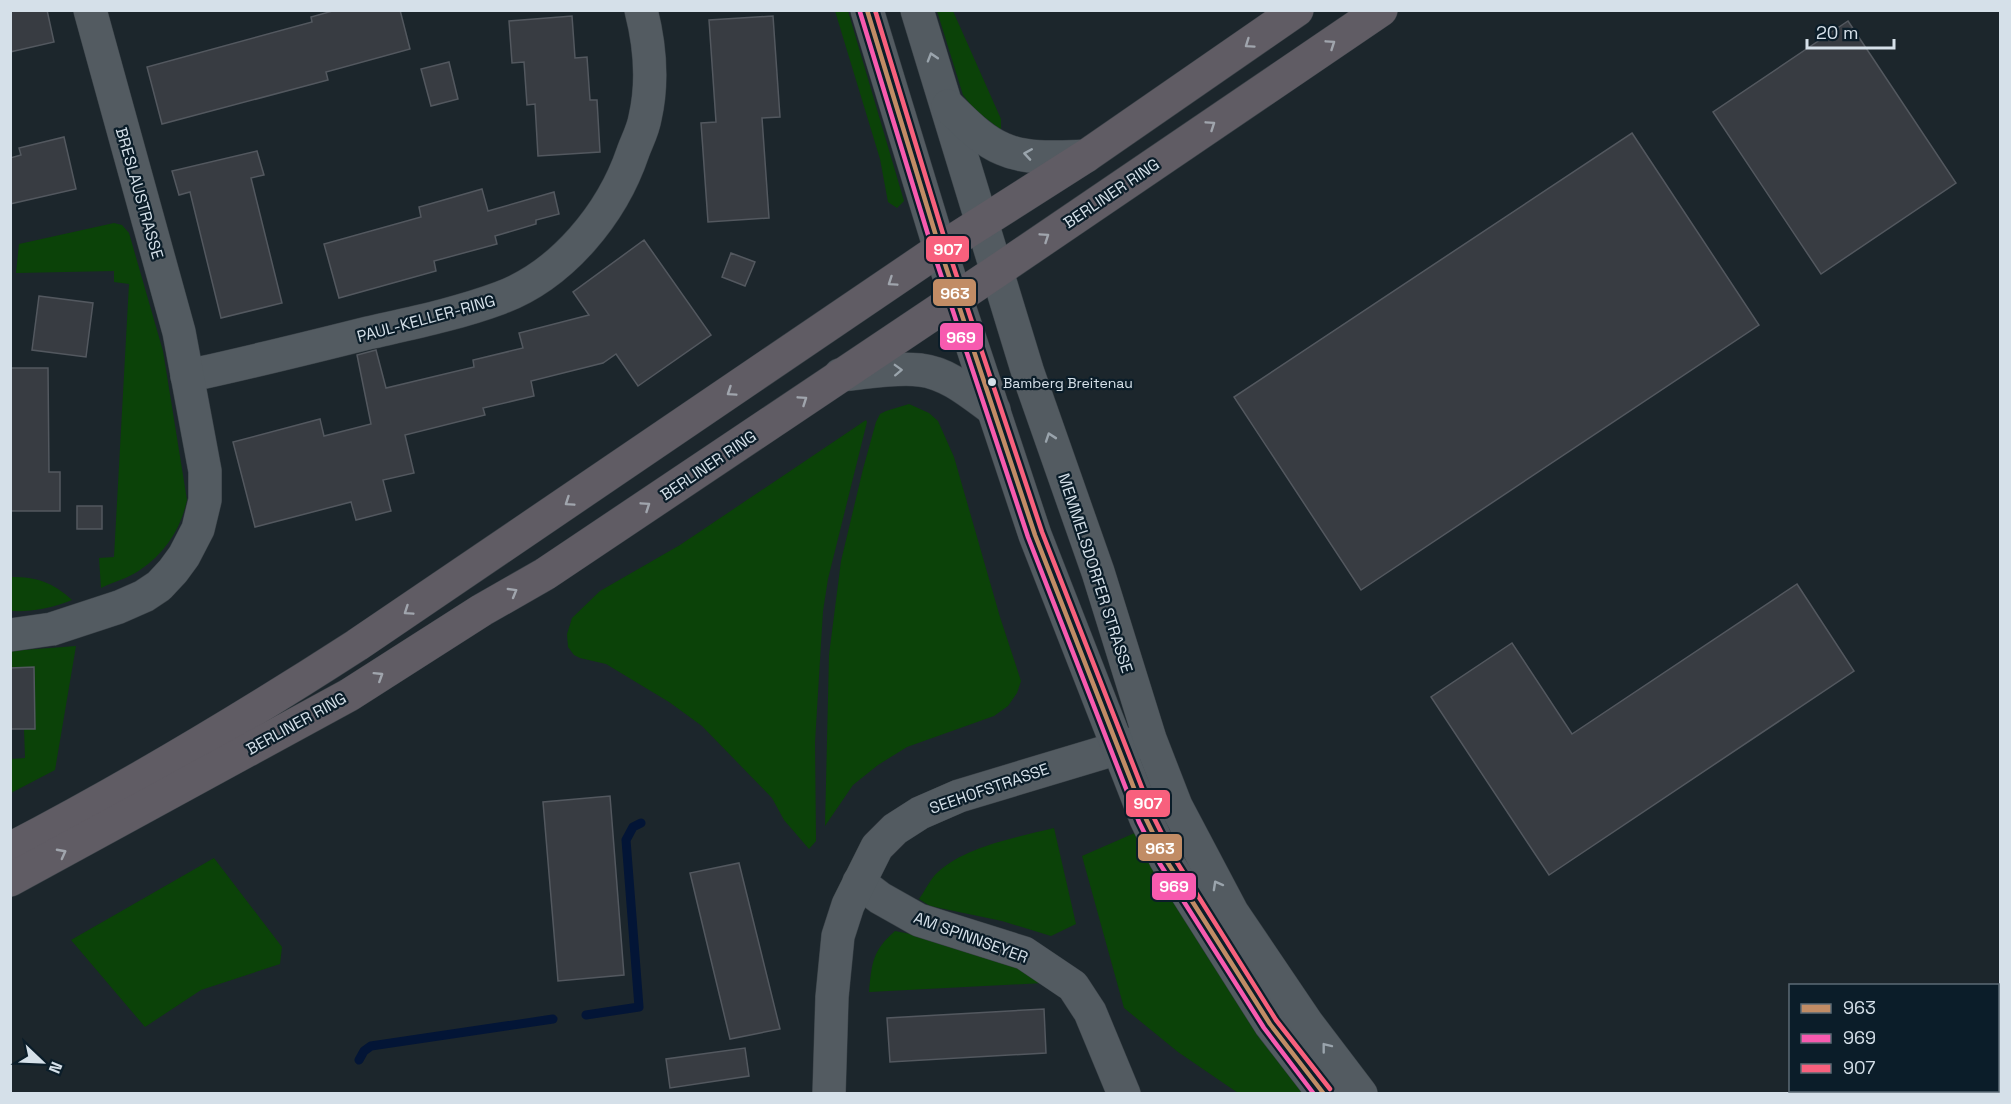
<svg xmlns="http://www.w3.org/2000/svg" width="2011" height="1104" viewBox="0 0 2011 1104" font-family="'Space Grotesk',sans-serif">
<style>
.green{fill:#0b4208}
.lines{fill:none;stroke-linecap:round;stroke-linejoin:round}
.stream{stroke:#031536;stroke-width:9}
.building{fill:#383c42;stroke:#53585f;stroke-width:1.5}
.street-casing{stroke:#394147;stroke-width:34}
.secondary-casing{stroke:#394147;stroke-width:34}
.primary-casing{stroke:#394147;stroke-width:34}
.street{stroke:#535b61;stroke-width:33}
.secondary{stroke:#535b61;stroke-width:33}
.primary{stroke:#605c64;stroke-width:33}
.bus-1-casing{stroke:#0b1d29;stroke-width:9}
.bus-2-casing{stroke:#0b1d29;stroke-width:9}
.bus-3-casing{stroke:#0b1d29;stroke-width:9}
.bus-1{stroke:#c18c65;stroke-width:4.5}
.bus-2{stroke:#f75aaf;stroke-width:4.5}
.bus-3{stroke:#f8607d;stroke-width:4.5}
.oneway{stroke:#a0a5ad}
.oneway2{stroke:#9aa4ac}
.bus-dot{fill:#d5e0e9;stroke:#0b1d29;stroke-width:2}
.labels{text-anchor:middle;stroke-width:4.5;stroke-linejoin:round;paint-order:stroke}
.bus-label{font-size:14px;fill:#d5e0e9;stroke:#0b1d29;text-anchor:start}
.street-label{font-size:16px;fill:#d5e0e9;stroke:#0b1d29}
.line-badge{stroke:#0b1d29;stroke-width:2}
.badge-label{font-size:16px;text-anchor:middle;font-weight:bold;fill:#fff}
</style>
<rect width="100%" height="100%" fill="#1c262c"/>
<g class="green">
<path d="M835 11H848L904 201 897 208 888 202 880 159Z"/>
<path d="M937 11H953L1001 119V130L975 110 963 95Z"/>
<path d="M114 223 122 225 129 233 163 351 187 500C181 529 165 553 140 570 129 578 113 582 101 588L99 558 114 557 129 284 114 282V271L16 273 19 244Z"/>
<path d="M909 404 929 413 938 421 954 457 1000 617 1021 681 1017 693 1008 706 994 716 907 747 878 765 853 785 825 826 829 655 841 561 863 469 876 422 880 414 886 411Z"/>
<path d="M866 420 867 422 828 579 823 611 815 742 816 841 809 849 784 820 772 798 702 726 669 702 606 664 580 658 574 655 568 647 567 634 572 618 600 591 680 545Z"/>
<path d="M11 577C37 577 52 582 72 600 53 608 31 612 11 611Z"/>
<path d="M76 646 55 770 11 793V759L25 758 24 729 33 667 11 668V651Z"/>
<path d="M1054 828 1076 924 1051 936 1002 921 930 906 919 899C925 891 930 879 938 872 966 846 1018 837 1054 828Z"/>
<path d="M1137 832C1164 872 1181 916 1207 956 1239 1005 1276 1050 1314 1093H1238L1178 1052 1124 1008 1082 856Z"/>
<path d="M214 858 282 947 280 964 201 990 145 1027 71 940Z"/>
<path d="M895 931 983 948 1005 957 1043 983 869 992C872 963 872 951 895 931Z"/>
</g>
<g class="lines">
<g class="stream">
<path d="M586 1015 639 1007 626 840 633 827 641 823"/>
<path d="M359 1060 364 1051 371 1046 553 1019"/>
</g>
</g>
<g class="building">
<path d="M10 10H47L54 42 10 52Z"/>
<path d="M336 10H400L410 49 326 72 328 80 162 124 147 67 312 22 311 17Z"/>
<path d="M572 16 575 58 587 57 590 100H597L600 152 538 156 535 104 527 105 524 62 512 63 509 21Z"/>
<path d="M773 16 780 117 762 118 769 218 708 222 701 123 716 122 709 20Z"/>
<path d="M1848 21 1956 183 1821 274 1713 112Z"/>
<path d="M449 62 458 99 431 106 421 69Z"/>
<path d="M1632 133 1759 325 1361 590 1234 397Z"/>
<path d="M64 137 76 189 10 204V158L21 155 19 148Z"/>
<path d="M257 151 264 175 251 178 282 303 221 318 190 192 179 195 172 171Z"/>
<path d="M482 189 488 211 554 192 559 214 536 220V224L495 236 497 244 434 261 436 271 339 298 324 244 421 217 419 207Z"/>
<path d="M644 240 711 335 638 386 616 354 603 363 531 381 534 396 483 408 485 415 405 435 414 473 383 480 391 511 356 520 351 502 255 527 233 442 320 419 324 436 371 424 357 355 376 350 386 388 474 367 473 360 523 348 519 333 589 315 573 292Z"/>
<path d="M731 253 755 262 745 286 722 277Z"/>
<path d="M39 296 93 303 86 357 32 350Z"/>
<path d="M10 368H48L49 472H60V511H10Z"/>
<rect x="77" y="506" width="25" height="23"/>
<path d="M1797 584 1854 671 1549 875 1431 697 1512 643 1572 734Z"/>
<path d="M34 667 35 729H10V668Z"/>
<path d="M610 796 624 975 558 981 543 802Z"/>
<path d="M739 863 780 1029 730 1039 690 873Z"/>
<path d="M1044 1009 1046 1053 890 1062 887 1018Z"/>
<path d="M745 1048 749 1076 670 1088 666 1059Z"/>
</g>
<g class="lines">
<defs>
<g id="street">
<path d="M187 376C248 363 308 348 368 333 412 323 457 314 500 298 562 275 612 214 633 152 637 141 643 130 645 118 653 83 650 45 641 10"/>
<path d="M10 635 52 629 119 607 144 596 159 586 173 571 184 556 198 529 205 500V471L179 332 90 10"/>
<path d="M859 882 880 898 919 920 1024 953 1073 986 1090 1012 1124 1094"/>
<path d="M829 1094 832 997 838 936 848 905 877 847 895 829 920 813 959 796 1145 740"/>
</g>
<g id="secondary">
<path d="M867 10 940 249 1035 535 1146 819 1166 860 1270 1024 1324 1094"/>
<path d="M917 10 1028 373 1098 572 1150 739 1176 806 1232 912 1307 1023 1361 1094"/>
<path d="M948 106C965 122 981 140 1003 149 1027 160 1060 157 1086 156"/>
<path d="M840 375C866 373 893 367 920 370 948 373 972 394 994 410"/>
</g>
<g id="primary">
<path d="M10 849C129 787 244 718 357 645L940 249 1086 156 1297 10"/>
<path d="M10 880 349 695 482 610 545 574 997 271 1381 10"/>
</g>
</defs>
<use href="#street" class="street-casing"/>
<use href="#secondary" class="secondary-casing"/>
<use href="#primary" class="primary-casing"/>
<use href="#street" class="street"/>
<use href="#secondary" class="secondary"/>
<use href="#primary" class="primary"/>
<defs>
<path id="bus-1" d="M867 10 940 249 1035 535 1146 819 1166 860 1270 1024 1324 1094"/>
<path id="bus-2" d="M860 12 933 251 1028 537 1139 822 1160 864 1264 1028 1314 1094"/>
<path id="bus-3" d="M875 10 947 247 1042 532 1153 816 1173 856 1276 1020 1330 1089"/>
</defs>
<use href="#bus-1" class="bus-1-casing"/>
<use href="#bus-2" class="bus-2-casing"/>
<use href="#bus-3" class="bus-3-casing"/>
<use href="#bus-1" class="bus-1"/>
<use href="#bus-2" class="bus-2"/>
<use href="#bus-3" class="bus-3"/>
</g>
<defs><path id="oneway-chevron" d="M-2-3.5L2.5 0L-2 3.5" fill="none" stroke-width="1.6" stroke-linecap="round" stroke-linejoin="round" transform="scale(1.5)"/></defs>
<g class="oneway">
<use href="#oneway-chevron" transform="translate(1249 44) rotate(145)"/>
<use href="#oneway-chevron" transform="translate(1331 44) rotate(-34)"/>
<use href="#oneway-chevron" transform="translate(1211 125) rotate(-34)"/>
<use href="#oneway-chevron" transform="translate(1045 237) rotate(-34)"/>
<use href="#oneway-chevron" transform="translate(892 282) rotate(146)"/>
<use href="#oneway-chevron" transform="translate(731 392) rotate(146)"/>
<use href="#oneway-chevron" transform="translate(803 400) rotate(-34)"/>
<use href="#oneway-chevron" transform="translate(569 502) rotate(146)"/>
<use href="#oneway-chevron" transform="translate(646 506) rotate(-34)"/>
<use href="#oneway-chevron" transform="translate(513 592) rotate(-30)"/>
<use href="#oneway-chevron" transform="translate(408 611) rotate(146)"/>
<use href="#oneway-chevron" transform="translate(379 676) rotate(-32)"/>
<use href="#oneway-chevron" transform="translate(62 853) rotate(-28)"/>
</g>
<g class="oneway2">
<use href="#oneway-chevron" transform="translate(932 57) rotate(-107)"/>
<use href="#oneway-chevron" transform="translate(1028 154) rotate(-171)"/>
<use href="#oneway-chevron" transform="translate(898 370) rotate(-2)"/>
<use href="#oneway-chevron" transform="translate(1050 437) rotate(-109)"/>
<use href="#oneway-chevron" transform="translate(1217 885) rotate(-119)"/>
<use href="#oneway-chevron" transform="translate(1326 1047) rotate(-128)"/>
</g>
<circle class="bus-dot" cx="992" cy="382" r="5"/>
<g class="labels">
<g class="bus-label">
<text x="1003" y="388">Bamberg Breitenau</text>
</g>
<g class="street-label">
<text transform="translate(140 193) rotate(74)" y="6">BRESLAUSTRASSE</text>
<text transform="translate(1111 193) rotate(-34)" y="6">BERLINER RING</text>
<text transform="translate(426 318) rotate(-15)" y="6">PAUL-KELLER-RING</text>
<text transform="translate(708 465) rotate(-34)" y="6">BERLINER RING</text>
<text transform="translate(1096 573) rotate(72)" y="6">MEMMELSDORFER STRASSE</text>
<text transform="translate(296 723) rotate(-29)" y="6">BERLINER RING</text>
<text transform="translate(989 788) rotate(-19)" y="6">SEEHOFSTRASSE</text>
<text transform="translate(971 937) rotate(20)" y="6">AM SPINNSEYER</text>
</g>
</g>
<g class="line-badge">
<rect x="925" y="235" width="45" height="28" rx="6" fill="#f8607d"/>
<rect x="932" y="278" width="45" height="29" rx="6" fill="#c18c65"/>
<rect x="939" y="322" width="45" height="29" rx="6" fill="#f75aaf"/>
<rect x="1125" y="789" width="46" height="29" rx="6" fill="#f8607d"/>
<rect x="1137" y="833" width="46" height="29" rx="6" fill="#c18c65"/>
<rect x="1151" y="872" width="46" height="29" rx="6" fill="#f75aaf"/>
</g>
<g class="badge-label">
<text x="948" y="255">907</text>
<text x="955" y="299">963</text>
<text x="961" y="343">969</text>
<text x="1148" y="809">907</text>
<text x="1160" y="854">963</text>
<text x="1174" y="892">969</text>
</g>
<rect width="2011" height="1104" fill="none" stroke="#d5e0e9" stroke-width="24"/>
<rect x="1789" y="984" width="210" height="108" fill="#0b1d29" stroke="#5c6b76" stroke-width="1.5"/>
<rect x="1801" y="1004" width="30" height="9" fill="#c18c65" stroke="#5c6b76" stroke-width="1.5"/>
<text x="1843" y="1014" font-size="18" fill="#d5e0e9">963</text>
<rect x="1801" y="1034" width="30" height="9" fill="#f75aaf" stroke="#5c6b76" stroke-width="1.5"/>
<text x="1843" y="1044" font-size="18" fill="#d5e0e9">969</text>
<rect x="1801" y="1064" width="30" height="9" fill="#f8607d" stroke="#5c6b76" stroke-width="1.5"/>
<text x="1843" y="1074" font-size="18" fill="#d5e0e9">907</text>
<g transform="translate(42 1062) rotate(113)" stroke="#0b1d29" stroke-width="4.5" paint-order="stroke">
<path d="M0-4.5L10 22L0 15L-10 22Z" fill="#d5e0e9"/>
<text y="-9" font-size="16" font-weight="bold" text-anchor="middle" fill="#d5e0e9">N</text>
</g>
<path d="M1807 39v9h87v-9" fill="none" stroke="#d5e0e9" stroke-width="3"/>
<text x="1816" y="39" font-size="18" fill="#d5e0e9" stroke="#0b1d29" stroke-width="4.5" paint-order="stroke">20 m</text>
</svg>
